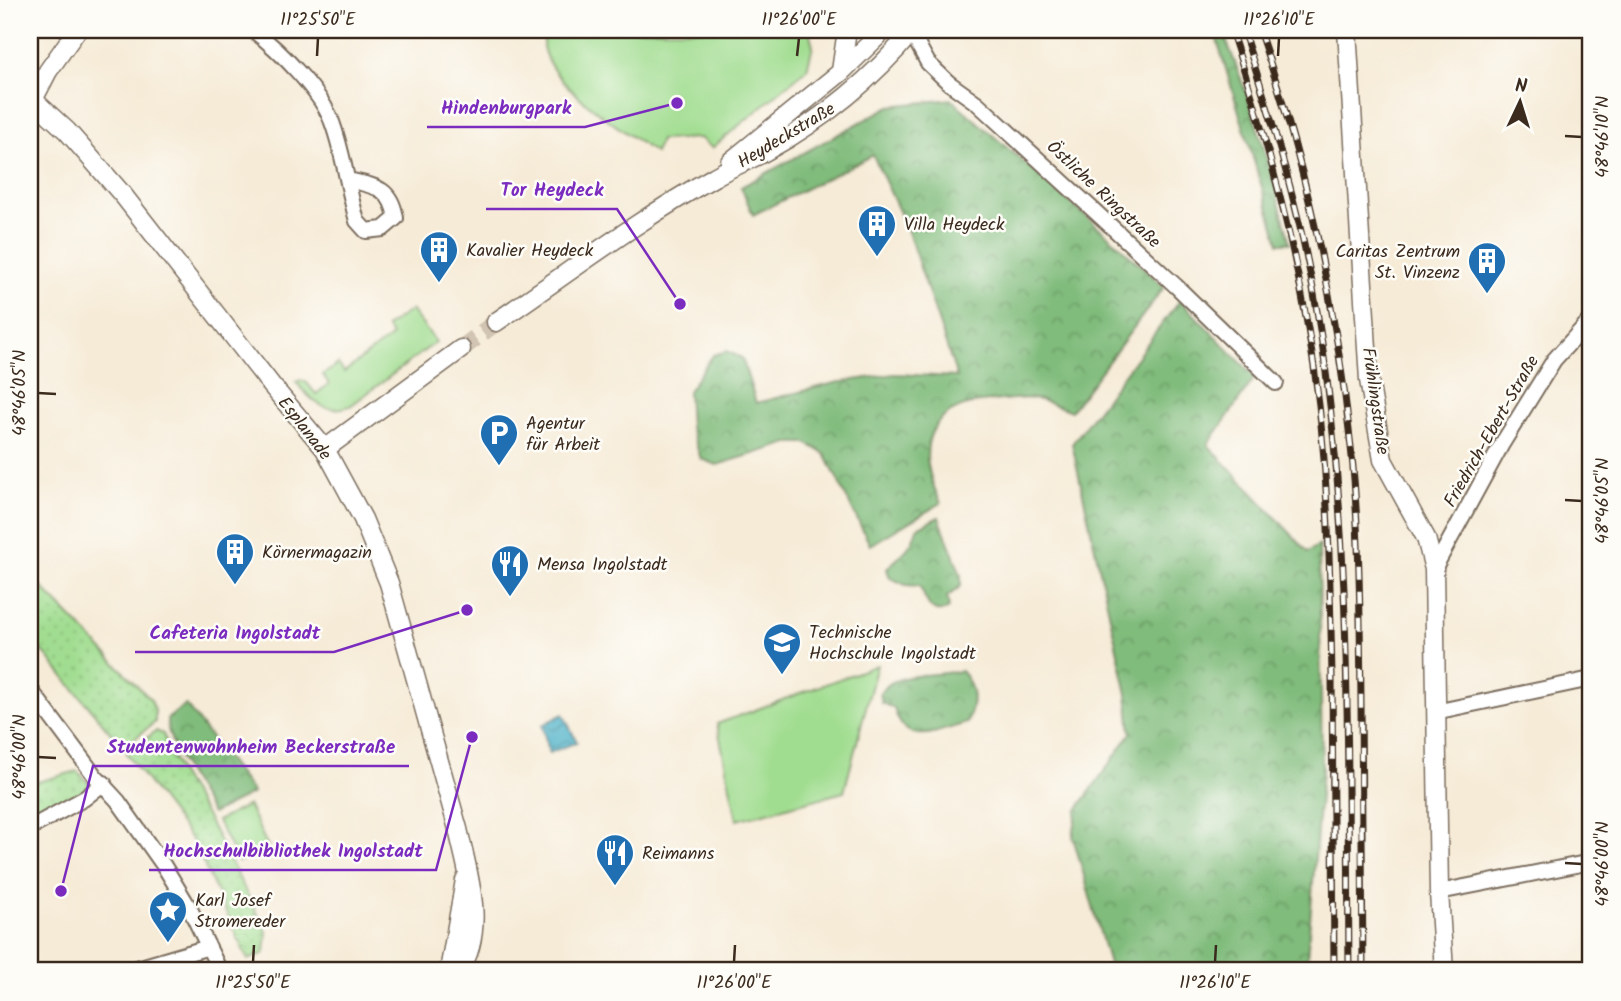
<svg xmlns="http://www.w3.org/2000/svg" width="1621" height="1001" viewBox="0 0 1621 1001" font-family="Kalam,sans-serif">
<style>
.green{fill:#a1dd91;stroke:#6e8458;stroke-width:2}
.forest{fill:url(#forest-crowns);stroke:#5e734c;stroke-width:2}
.garden{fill:url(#garden-dots);stroke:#6e8458;stroke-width:2}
.water{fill:url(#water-waves);stroke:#426d73;stroke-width:2}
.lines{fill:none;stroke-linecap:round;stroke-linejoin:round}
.tertiary-tunnel{stroke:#d1c4b2;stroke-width:18;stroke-dasharray:18 9;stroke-linecap:butt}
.minor-casing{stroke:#7c6e5f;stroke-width:18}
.tertiary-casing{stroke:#7c6e5f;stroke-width:21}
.minor{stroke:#fff;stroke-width:14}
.tertiary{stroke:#fff;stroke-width:18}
.rail-casing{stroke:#3b2a1e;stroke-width:7}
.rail{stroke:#fdfcf7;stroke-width:4.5;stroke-dasharray:13;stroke-linecap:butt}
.ticks{fill:none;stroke:#3b2a1e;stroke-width:2.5}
.labels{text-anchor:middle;stroke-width:5;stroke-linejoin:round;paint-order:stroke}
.street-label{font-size:18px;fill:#3b2a1e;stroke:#fdfcf7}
.poi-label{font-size:18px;fill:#3b2a1e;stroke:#fdfcf7;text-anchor:start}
.leader{fill:none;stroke:#7b2cbf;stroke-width:2.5}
.callout-dot{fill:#7b2cbf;stroke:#fdfcf7;stroke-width:2.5}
.callout-label{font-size:19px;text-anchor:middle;font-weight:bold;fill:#7b2cbf;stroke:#fdfcf7;stroke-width:5;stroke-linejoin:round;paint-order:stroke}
.neatline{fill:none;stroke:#3b2a1e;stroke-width:2.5}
.ticks-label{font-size:18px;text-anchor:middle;fill:#3b2a1e}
</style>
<defs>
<pattern id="forest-crowns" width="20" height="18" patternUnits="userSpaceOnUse" patternTransform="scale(1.75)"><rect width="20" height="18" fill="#80bc7b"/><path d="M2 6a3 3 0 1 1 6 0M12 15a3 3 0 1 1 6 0" fill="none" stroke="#6a9964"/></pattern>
<pattern id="garden-dots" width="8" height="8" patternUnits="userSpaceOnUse" patternTransform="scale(1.75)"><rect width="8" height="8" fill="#a1dd91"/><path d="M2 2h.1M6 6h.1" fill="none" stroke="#8cbe7d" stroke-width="1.8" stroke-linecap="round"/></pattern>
<pattern id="water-waves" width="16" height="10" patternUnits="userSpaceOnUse" patternTransform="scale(1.75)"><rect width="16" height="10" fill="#49b0c8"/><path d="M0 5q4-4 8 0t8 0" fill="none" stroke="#3e8fa2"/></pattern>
</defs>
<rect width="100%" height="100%" fill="#fdfcf7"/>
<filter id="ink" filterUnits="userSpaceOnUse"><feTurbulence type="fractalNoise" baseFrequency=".0143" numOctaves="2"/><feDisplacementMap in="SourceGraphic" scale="14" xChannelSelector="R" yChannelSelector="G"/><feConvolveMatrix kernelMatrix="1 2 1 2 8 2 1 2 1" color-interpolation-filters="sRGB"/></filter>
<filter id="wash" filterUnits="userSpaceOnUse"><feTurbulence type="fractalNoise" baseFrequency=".00686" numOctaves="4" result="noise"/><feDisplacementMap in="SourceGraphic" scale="28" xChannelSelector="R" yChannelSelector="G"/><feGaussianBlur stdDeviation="1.57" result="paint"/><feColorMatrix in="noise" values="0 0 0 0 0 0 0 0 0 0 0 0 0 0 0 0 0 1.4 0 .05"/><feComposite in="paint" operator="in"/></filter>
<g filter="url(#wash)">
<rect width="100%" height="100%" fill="#f6ebd7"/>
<g class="green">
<path d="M546 30H809L813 46 807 69 712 148 700 138 660 140 655 153C624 130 549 86 543 46 543 41 545 34 546 30Z"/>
<path d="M411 310 436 342 350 406C324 415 312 401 296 382L301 380 307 383 316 394 329 384 323 375 338 364 344 372 392 336 386 327Z"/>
<path d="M877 665 844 792 737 820 717 724Z"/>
<path d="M248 805 268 847 238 862 217 821Z"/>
</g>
<g class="forest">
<path d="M1214 30H1222C1251 99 1271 171 1290 243H1279Z"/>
<path d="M951 99 1111 238 1164 287 1071 411C1060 407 1047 401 1035 399 1025 397 1013 399 1003 400 932 402 910 440 941 503L870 545 825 454 806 443H789L717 465 701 459 690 427 688 391 713 355 727 351 742 358 756 403 835 383 894 374 957 377 906 226 873 155 753 215 741 187 890 106Z"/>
<path d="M1180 300 1255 377 1208 445 1308 552 1319 545 1322 769 1306 971H1111L1073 837 1077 810 1131 733 1127 694 1072 444Z"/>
<path d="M939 517 961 575V586L947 597 949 608C931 619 926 600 920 586L906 585 890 578 887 569C901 553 911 551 917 528Z"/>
<path d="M961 671C976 687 975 704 967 723 937 731 905 750 894 708L882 703 880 693C894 671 936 676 961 671Z"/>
<path d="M186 705 253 793 212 814C199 792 166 744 167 719Z"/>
</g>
<g class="garden">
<path d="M30 575 151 700 155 711V722L123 748 30 636Z"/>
<path d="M156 731 163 734 180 774 207 817 267 932 265 953 248 960 194 843 126 753Z"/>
<path d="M77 771 92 786 30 820V784Z"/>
</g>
<path class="water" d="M563 714 577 742 549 753 542 725Z"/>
</g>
<g filter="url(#ink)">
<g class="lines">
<path class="tertiary-tunnel" d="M461 349 496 322"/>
<defs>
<g id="minor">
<path d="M253 30C279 50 323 93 333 125 344 156 348 189 357 221L366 231 383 229 396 218C391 187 375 186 348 180"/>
<path d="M911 32 928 63 949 83 977 103 1176 286 1276 383"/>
<path d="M1434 569 1502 444 1554 360 1591 319"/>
<path d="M30 689 95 776 118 801 164 866 190 909 220 971"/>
<path d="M1435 712 1591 679"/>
<path d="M30 828 85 798 104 783"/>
<path d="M1439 892 1591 862"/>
<path d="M127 971 209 947"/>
</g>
<g id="tertiary">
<path d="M1347 30 1369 380 1383 460 1426 538 1434 569 1439 892 1444 971"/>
<path d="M841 71 847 30"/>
<path d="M30 97 67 131 123 195 272 386 325 449 363 519 389 583 458 829C468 874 487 929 459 971"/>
<path d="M30 106 48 71 77 30"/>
<path d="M730 162 841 72 884 30"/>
<path d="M496 322C568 273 638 220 714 177 730 167 749 161 766 151 822 120 872 80 913 30"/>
<path d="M325 449 461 349"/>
<path d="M449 971 465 880"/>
</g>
</defs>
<use href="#minor" class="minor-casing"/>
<use href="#tertiary" class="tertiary-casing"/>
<use href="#minor" class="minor"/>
<use href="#tertiary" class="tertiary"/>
<defs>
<g id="rail">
<path d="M1231 30C1272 153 1304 276 1319 405 1329 495 1330 585 1332 675 1333 774 1333 872 1334 971"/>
<path d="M1243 30C1273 122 1301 215 1317 311 1353 529 1347 751 1349 971"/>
<path d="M1259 30C1306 164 1336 305 1351 447 1360 531 1360 617 1361 701 1361 791 1362 881 1363 971"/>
</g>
</defs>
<use href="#rail" class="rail-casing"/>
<use href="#rail" class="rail"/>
</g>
</g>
<path class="ticks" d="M317 56 318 38M797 56 799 38M1278 56 1279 38M1565 136 1582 137M38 393 56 394M1565 500 1582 501M38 757 56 758M1565 863 1582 864M253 962 254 945M734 962 735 945M1215 962 1216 945"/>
<defs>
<symbol id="building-pin" viewBox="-11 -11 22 30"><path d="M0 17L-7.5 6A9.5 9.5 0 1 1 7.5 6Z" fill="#1f6fb2" stroke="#fdfcf7"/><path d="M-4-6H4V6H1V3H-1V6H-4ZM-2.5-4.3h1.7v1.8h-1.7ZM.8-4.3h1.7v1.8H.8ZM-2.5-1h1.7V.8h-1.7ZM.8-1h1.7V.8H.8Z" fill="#fff"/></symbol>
<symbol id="parking-pin" viewBox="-11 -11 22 30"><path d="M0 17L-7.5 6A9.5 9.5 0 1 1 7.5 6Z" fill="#1f6fb2" stroke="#fdfcf7"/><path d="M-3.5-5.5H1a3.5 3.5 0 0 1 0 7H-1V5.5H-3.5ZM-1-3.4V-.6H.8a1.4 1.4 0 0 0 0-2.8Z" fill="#fff"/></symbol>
<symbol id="restaurant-pin" viewBox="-11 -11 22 30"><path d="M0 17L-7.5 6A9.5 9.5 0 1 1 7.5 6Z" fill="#1f6fb2" stroke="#fdfcf7"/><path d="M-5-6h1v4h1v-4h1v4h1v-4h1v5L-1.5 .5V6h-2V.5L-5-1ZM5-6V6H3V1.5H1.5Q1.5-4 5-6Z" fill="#fff"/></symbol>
<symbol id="university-pin" viewBox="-11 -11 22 30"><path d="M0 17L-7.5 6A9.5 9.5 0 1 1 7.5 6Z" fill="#1f6fb2" stroke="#fdfcf7"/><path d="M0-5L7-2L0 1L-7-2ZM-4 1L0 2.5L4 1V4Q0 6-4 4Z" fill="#fff"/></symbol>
<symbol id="sight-pin" viewBox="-11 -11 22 30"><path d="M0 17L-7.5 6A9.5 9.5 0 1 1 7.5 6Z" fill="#1f6fb2" stroke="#fdfcf7"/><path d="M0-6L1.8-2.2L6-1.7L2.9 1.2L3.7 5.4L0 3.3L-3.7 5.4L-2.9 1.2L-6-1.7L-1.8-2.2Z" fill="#fff"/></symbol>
</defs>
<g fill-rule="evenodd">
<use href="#building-pin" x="855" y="202" width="44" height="60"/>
<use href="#building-pin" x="417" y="228" width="44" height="60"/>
<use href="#building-pin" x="1465" y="239" width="44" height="60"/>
<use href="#parking-pin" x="477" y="411" width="44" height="60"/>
<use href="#building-pin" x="213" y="530" width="44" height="60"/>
<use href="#restaurant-pin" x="488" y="542" width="44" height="60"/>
<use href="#university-pin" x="760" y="620" width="44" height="60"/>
<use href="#restaurant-pin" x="593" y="831" width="44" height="60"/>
<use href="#sight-pin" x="146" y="888" width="44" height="60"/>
</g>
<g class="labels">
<g class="street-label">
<text transform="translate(786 135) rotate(-31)" y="6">Heydeckstraße</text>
<text transform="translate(1104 194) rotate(43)" y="6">Östliche Ringstraße</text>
<text transform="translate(1376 401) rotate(82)" y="6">Frühlingstraße</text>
<text transform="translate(305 428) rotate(52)" y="6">Esplanade</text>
<text transform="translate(1491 431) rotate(-60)" y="6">Friedrich-Ebert-Straße</text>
</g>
<g class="poi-label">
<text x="904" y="230">Villa Heydeck</text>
<text x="466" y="256">Kavalier Heydeck</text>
<text x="1460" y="257" text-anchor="end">Caritas Zentrum<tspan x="1460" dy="21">St. Vinzenz</tspan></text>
<text x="526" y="429">Agentur<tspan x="526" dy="21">für Arbeit</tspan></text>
<text x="262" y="558">Körnermagazin</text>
<text x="537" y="570">Mensa Ingolstadt</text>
<text x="809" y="638">Technische<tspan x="809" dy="21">Hochschule Ingolstadt</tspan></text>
<text x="642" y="859">Reimanns</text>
<text x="195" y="906">Karl Josef<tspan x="195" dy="21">Stromereder</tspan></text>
</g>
</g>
<path class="leader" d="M677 103L585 127H427M680 304L617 209H486M467 610L334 652H135M61 891L93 766H409M472 737L436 870H149"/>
<g class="callout-dot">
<circle cx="677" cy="103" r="7"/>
<circle cx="680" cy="304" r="7"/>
<circle cx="467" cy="610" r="7"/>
<circle cx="61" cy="891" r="7"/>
<circle cx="472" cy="737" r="7"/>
</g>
<g class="callout-label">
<text x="506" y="114">Hindenburgpark</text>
<text x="552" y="196">Tor Heydeck</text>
<text x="235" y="639">Cafeteria Ingolstadt</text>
<text x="251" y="753">Studentenwohnheim Beckerstraße</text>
<text x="293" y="857">Hochschulbibliothek Ingolstadt</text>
</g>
<rect width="1621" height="1001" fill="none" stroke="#fdfcf7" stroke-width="77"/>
<g transform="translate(1520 102) rotate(4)" stroke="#fdfcf7" stroke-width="5" paint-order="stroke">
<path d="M0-5L12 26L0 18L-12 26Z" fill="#3b2a1e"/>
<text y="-10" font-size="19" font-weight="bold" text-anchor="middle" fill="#3b2a1e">N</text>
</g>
<rect x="38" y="38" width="1544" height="924" class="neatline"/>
<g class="ticks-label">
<text x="318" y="25">11°25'50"E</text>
<text x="799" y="25">11°26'00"E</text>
<text x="1279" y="25">11°26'10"E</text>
<text transform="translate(1602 137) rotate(-90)" y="6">48°46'10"N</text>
<text transform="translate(19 393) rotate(-90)" y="6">48°46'05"N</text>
<text transform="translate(1602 501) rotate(-90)" y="6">48°46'05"N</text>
<text transform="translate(19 757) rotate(-90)" y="6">48°46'00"N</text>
<text transform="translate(1602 864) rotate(-90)" y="6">48°46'00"N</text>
<text x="253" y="988">11°25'50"E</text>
<text x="734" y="988">11°26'00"E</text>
<text x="1215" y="988">11°26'10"E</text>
</g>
</svg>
